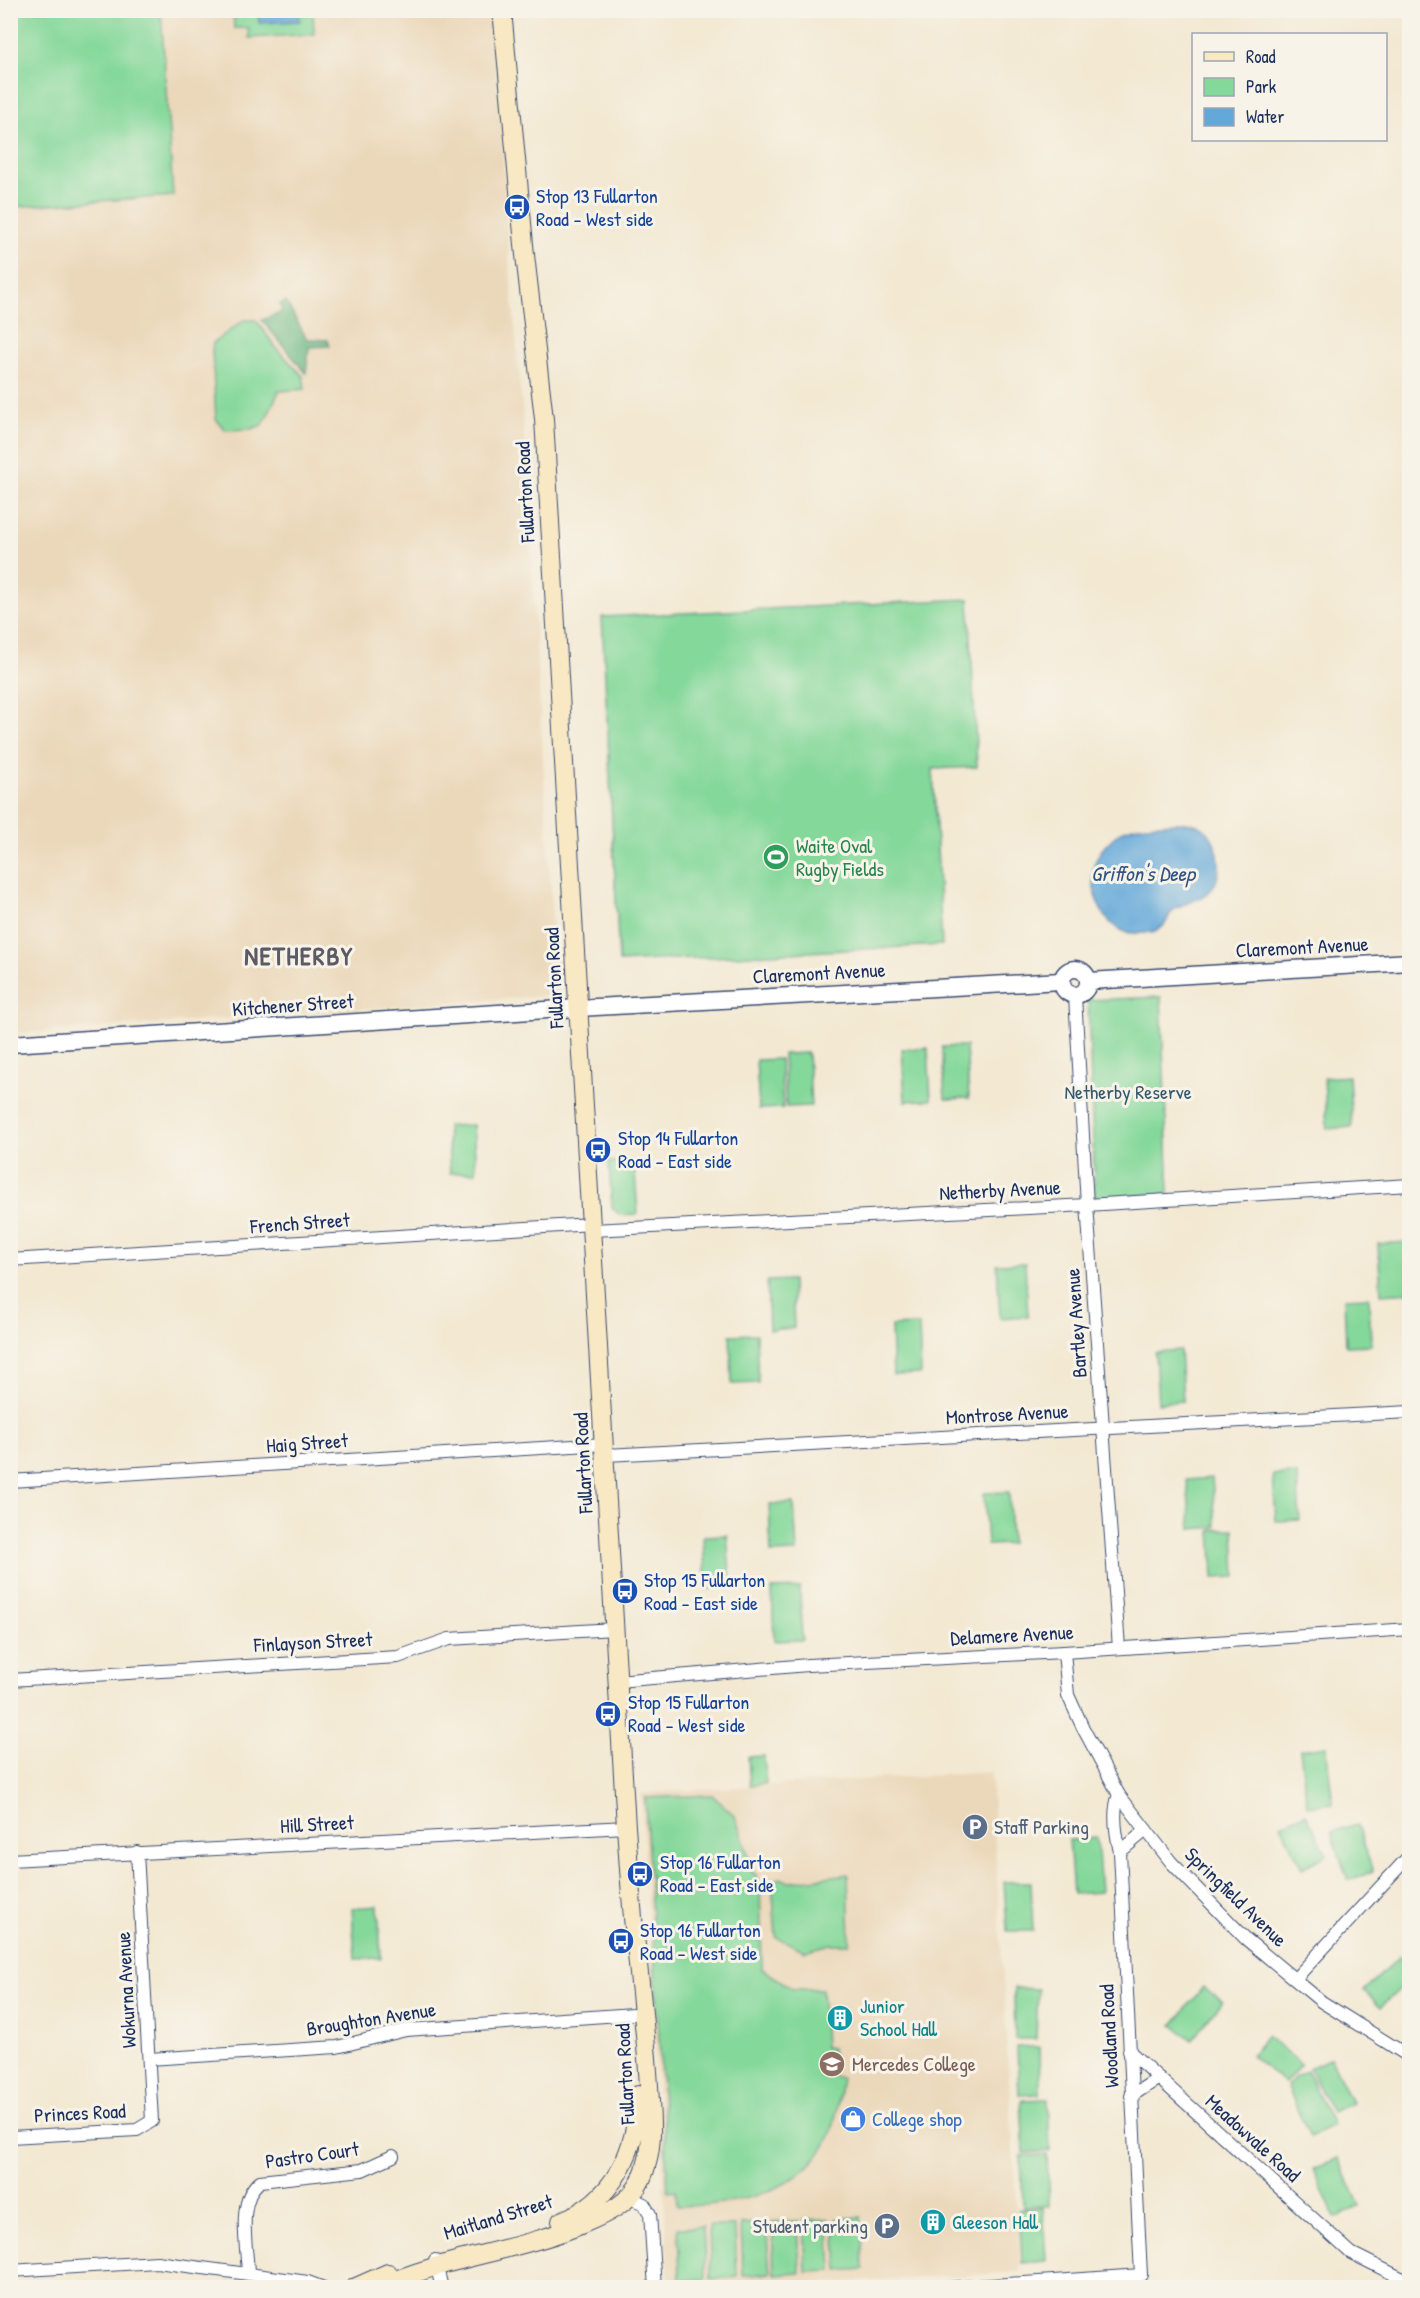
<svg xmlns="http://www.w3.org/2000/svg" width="1420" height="2298" viewBox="0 0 1420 2298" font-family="'Patrick Hand',sans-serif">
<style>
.built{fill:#ebd8ba}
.green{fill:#84d89a;stroke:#50847c;stroke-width:1.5}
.forest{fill:#6bb882;stroke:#437470;stroke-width:1.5}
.water{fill:#63a8d9;stroke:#3f6c9c;stroke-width:1.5}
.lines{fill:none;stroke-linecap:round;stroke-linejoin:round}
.minor-casing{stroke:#3b4b70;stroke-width:14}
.tertiary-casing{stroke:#3b4b70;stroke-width:19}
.secondary-casing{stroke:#3b4b70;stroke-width:20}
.minor{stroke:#fff;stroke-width:12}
.tertiary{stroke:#fff;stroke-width:16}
.secondary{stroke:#f8e8c3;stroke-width:18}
.labels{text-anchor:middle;stroke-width:6;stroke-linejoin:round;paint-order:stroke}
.transit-label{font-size:20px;fill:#164399;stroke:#f7f3e8;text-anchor:start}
.street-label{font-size:20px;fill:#1b2f5e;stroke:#f7f3e8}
.leisure-label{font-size:20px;fill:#27864d;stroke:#f7f3e8;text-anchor:start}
.park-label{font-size:20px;fill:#35596d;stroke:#f7f3e8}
.service-label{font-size:20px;fill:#4e5e75;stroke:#f7f3e8;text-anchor:start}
.culture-label{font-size:20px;fill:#0d838f;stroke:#f7f3e8;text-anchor:start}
.education-label{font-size:20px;fill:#785e54;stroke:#f7f3e8;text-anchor:start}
.shop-label{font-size:20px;fill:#366cbe;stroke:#f7f3e8;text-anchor:start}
.water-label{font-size:21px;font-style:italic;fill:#315383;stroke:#f7f3e8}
.district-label{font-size:26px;font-weight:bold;letter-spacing:1.5px;fill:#5c5a65;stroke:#f7f3e8}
</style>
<rect width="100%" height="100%" fill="#f7f3e8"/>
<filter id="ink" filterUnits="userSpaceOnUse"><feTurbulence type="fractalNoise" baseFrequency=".0167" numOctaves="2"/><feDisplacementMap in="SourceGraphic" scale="12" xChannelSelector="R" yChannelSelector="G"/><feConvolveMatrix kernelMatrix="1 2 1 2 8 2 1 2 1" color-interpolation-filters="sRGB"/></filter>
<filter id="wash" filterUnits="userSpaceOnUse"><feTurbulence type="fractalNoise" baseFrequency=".008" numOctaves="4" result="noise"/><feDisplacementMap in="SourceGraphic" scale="24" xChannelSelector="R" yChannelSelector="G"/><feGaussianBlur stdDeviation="1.35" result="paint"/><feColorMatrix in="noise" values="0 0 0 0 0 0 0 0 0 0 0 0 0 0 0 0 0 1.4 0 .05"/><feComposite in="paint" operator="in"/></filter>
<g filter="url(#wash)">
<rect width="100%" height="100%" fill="#f3e9d3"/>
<g class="built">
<path d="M11 11H495L509 256 523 420 557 995 11 1034Z"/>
<path d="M991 1772 1020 2272 766 2287H669L641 1793Z"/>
</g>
<g class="green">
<path d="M11 10 161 11 173 196 11 207Z"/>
<path d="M233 11H313L314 34 249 38V28H234Z"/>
<path d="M244 320H256L277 349 303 376 305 389 279 391 263 425 251 429 225 430 216 419 212 350 213 343Z"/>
<path d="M969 599 977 767 933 769 942 945 619 962 602 617Z"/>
<path d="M1161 997 1169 1194 1095 1197 1088 1000Z"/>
<path d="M966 1046 969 1098 945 1099 942 1047Z"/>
<path d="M928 1048 931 1100 905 1101 902 1049Z"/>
<path d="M808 1053 811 1106 786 1107 783 1054Z"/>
<path d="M780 1059 783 1108 759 1109 756 1060Z"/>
<path d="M1349 1076 1352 1127 1327 1129 1324 1078Z"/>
<path d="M473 1125 476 1172 450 1173 447 1126Z"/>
<path d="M634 1161 638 1214 620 1215 612 1208 609 1162Z"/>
<path d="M1408 1242 1409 1292 1381 1294 1378 1244Z"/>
<path d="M1025 1263 1028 1316 1000 1318 997 1264Z"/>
<path d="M792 1280 794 1328 769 1330 767 1281Z"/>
<path d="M1369 1297 1371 1345 1346 1346 1344 1298Z"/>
<path d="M919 1325 921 1374 893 1375 891 1326Z"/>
<path d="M756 1334 758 1383 732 1384 730 1335Z"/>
<path d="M1180 1350 1183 1401 1158 1403 1155 1352Z"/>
<path d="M1297 1474 1300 1520 1276 1521 1273 1475Z"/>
<path d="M1212 1478 1216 1527 1191 1529 1187 1480Z"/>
<path d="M1009 1492 1011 1544 987 1545 984 1493Z"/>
<path d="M794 1503 797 1552 771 1553 769 1504Z"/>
<path d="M1234 1529 1236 1577 1214 1578 1211 1530Z"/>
<path d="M727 1535 731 1587 706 1589 703 1536Z"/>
<path d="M800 1588 802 1640 774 1641 772 1589Z"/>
<path d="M1326 1746 1333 1803 1307 1806 1300 1750Z"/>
<path d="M764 1756 766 1784 750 1785 748 1757Z"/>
<path d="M712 1795 735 1816 751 1862 752 1873 756 1874 757 1882H760L762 1969 793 1989H822L825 2047 832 2048 833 2076 842 2078C838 2102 836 2133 820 2153 789 2196 727 2206 677 2206L676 2190 668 2191 645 1798Z"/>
<path d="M1306 1813 1327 1855 1302 1868 1281 1825Z"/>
<path d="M1357 1824 1373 1872 1348 1880 1331 1832Z"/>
<path d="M1097 1838 1101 1892 1073 1894 1069 1840Z"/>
<path d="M848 1874 850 1944H831L805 1951 776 1937 772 1881 781 1878 789 1882Z"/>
<path d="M1004 1882H1031L1033 1931H1007Z"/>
<path d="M378 1906 381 1958 355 1959 352 1908Z"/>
<path d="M1400 1956 1409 1965V1980L1381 2007 1364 1991Z"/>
<path d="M1203 1987 1222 2001 1192 2040 1173 2025Z"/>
<path d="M1014 1988 1038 1989 1036 2039H1015Z"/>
<path d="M1267 2036 1301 2064 1285 2083 1251 2055Z"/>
<path d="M1017 2047H1039L1040 2094 1019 2095Z"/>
<path d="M1331 2058 1352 2103 1332 2112 1309 2068Z"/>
<path d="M1307 2071 1333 2125 1310 2137 1287 2086 1296 2076Z"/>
<path d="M1048 2099 1050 2151 1024 2153 1021 2100Z"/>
<path d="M1047 2155 1049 2206 1023 2207 1021 2156Z"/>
<path d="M1338 2158 1360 2206 1335 2218 1313 2169Z"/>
<path d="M1043 2208 1046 2261 1022 2263 1019 2209Z"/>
<path d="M861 2217 863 2269 838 2271 835 2219Z"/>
<path d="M829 2219 832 2271 806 2272 804 2220Z"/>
<path d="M798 2221 800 2273 774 2275 772 2222Z"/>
<path d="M766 2223 770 2273 743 2276 741 2224Z"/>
<path d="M709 2226H735L737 2277 711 2279Z"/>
<path d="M703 2227 706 2279 680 2281 678 2228Z"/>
</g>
<path class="forest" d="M286 302 307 339 328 340 330 346 309 347 306 373 262 320 282 312 280 304Z"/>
<g class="water">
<path d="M258 11H299L300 21 259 23Z"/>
<path d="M1159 824C1170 824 1184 821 1195 824 1219 831 1226 873 1211 890 1202 901 1186 901 1175 909 1169 913 1169 918 1165 924 1159 933 1142 934 1132 933 1102 931 1086 886 1096 860 1100 850 1111 839 1119 833 1131 825 1145 825 1159 824Z"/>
</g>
</g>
<g filter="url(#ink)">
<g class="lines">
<defs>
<g id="minor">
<path d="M1075 996 1087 1205 1119 1648"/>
<path d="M592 1230 1087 1205 1410 1185"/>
<path d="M10 1260 592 1224"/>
<path d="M606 1455 1410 1412"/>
<path d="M10 1481 605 1444"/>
<path d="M1064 1652 1068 1695 1083 1728 1119 1795 1171 1862 1246 1939 1322 2002 1410 2057"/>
<path d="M10 1680 398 1657 449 1639 614 1629"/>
<path d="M617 1681 808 1665 1064 1652 1410 1629"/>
<path d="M1120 1852 1146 1830"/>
<path d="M10 1860 626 1827"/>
<path d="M1295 1979 1410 1855"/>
<path d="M1129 2051 1351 2253 1403 2279 1410 2278"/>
<path d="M149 2059 337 2047 406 2030 634 2014"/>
<path d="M1131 2096 1159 2078"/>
<path d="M10 2137 137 2130 152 2121 137 1852"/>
<path d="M629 2197 644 2204 650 2214 655 2288"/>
<path d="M435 2260 442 2288"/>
<path d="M10 2271 157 2262 308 2282 324 2288"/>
<path d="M248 2273C247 2245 236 2201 260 2181L362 2170 393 2156"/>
<path d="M948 2288 1141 2275 1120 1852C1116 1835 1112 1811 1119 1795"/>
</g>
<g id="tertiary">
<circle cx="1075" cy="982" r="13"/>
<path d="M1089 981 1410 962"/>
<path d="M10 1044 578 1008 1061 981"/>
</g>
<g id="secondary">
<path d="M561 2221C614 2201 638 2149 638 2095"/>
<path d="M354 2288 388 2273"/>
<path d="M377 2288C443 2257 519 2252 585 2223 607 2214 631 2202 641 2180 655 2150 651 2118 649 2086 646 2038 641 1992 636 1945 631 1906 629 1867 626 1827L544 419 525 255 502 10"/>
</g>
</defs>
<use href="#minor" class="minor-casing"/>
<use href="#tertiary" class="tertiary-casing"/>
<use href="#secondary" class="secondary-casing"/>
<use href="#minor" class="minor"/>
<use href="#tertiary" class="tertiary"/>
<use href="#secondary" class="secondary"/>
</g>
</g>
<defs>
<symbol id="bus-disc" viewBox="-11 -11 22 22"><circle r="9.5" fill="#1a4fb4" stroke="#f7f3e8"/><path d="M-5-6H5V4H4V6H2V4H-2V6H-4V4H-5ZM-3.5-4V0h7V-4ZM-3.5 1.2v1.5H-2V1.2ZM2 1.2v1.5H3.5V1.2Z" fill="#fff"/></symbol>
<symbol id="stadium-disc" viewBox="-11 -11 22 22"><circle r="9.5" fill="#2e9e5b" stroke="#f7f3e8"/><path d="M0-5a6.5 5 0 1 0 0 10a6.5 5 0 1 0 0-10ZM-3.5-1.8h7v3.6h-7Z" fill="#fff"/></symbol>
<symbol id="parking-disc" viewBox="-11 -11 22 22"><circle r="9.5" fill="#5c6f8a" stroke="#f7f3e8"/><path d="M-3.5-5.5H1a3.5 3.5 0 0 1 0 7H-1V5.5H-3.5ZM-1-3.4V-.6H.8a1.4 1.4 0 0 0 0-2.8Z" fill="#fff"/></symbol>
<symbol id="building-disc" viewBox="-11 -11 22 22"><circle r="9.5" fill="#0f9aa8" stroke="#f7f3e8"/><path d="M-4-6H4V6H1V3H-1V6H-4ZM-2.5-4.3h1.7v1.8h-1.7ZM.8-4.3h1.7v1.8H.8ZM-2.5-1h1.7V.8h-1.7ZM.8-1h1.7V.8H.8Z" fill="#fff"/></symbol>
<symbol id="university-disc" viewBox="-11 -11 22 22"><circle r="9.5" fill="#8d6e63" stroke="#f7f3e8"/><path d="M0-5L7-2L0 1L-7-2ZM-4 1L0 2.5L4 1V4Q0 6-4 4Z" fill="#fff"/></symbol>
<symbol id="shop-disc" viewBox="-11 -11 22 22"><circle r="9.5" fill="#3f7fe0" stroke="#f7f3e8"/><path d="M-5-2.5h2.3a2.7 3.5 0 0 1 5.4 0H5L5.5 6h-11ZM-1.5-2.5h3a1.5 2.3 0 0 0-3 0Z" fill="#fff"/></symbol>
</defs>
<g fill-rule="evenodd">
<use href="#bus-disc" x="502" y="192" width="30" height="30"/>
<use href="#stadium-disc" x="761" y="842" width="30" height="30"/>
<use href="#bus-disc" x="583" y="1135" width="30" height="30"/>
<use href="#bus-disc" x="610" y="1576" width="30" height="30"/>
<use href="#bus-disc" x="593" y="1699" width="30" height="30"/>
<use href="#parking-disc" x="960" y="1812" width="30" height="30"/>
<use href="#bus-disc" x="625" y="1859" width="30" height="30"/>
<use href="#bus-disc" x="606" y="1926" width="30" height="30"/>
<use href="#building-disc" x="825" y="2003" width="30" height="30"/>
<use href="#university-disc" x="817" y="2049" width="30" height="30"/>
<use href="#shop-disc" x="838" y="2104" width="30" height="30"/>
<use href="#building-disc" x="918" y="2207" width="30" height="30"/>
<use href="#parking-disc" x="872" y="2211" width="30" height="30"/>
</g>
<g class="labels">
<g class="transit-label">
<text x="536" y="203">Stop 13 Fullarton<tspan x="536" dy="23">Road - West side</tspan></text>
<text x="618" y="1145">Stop 14 Fullarton<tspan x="618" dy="23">Road - East side</tspan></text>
<text x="644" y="1587">Stop 15 Fullarton<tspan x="644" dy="23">Road - East side</tspan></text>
<text x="628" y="1709">Stop 15 Fullarton<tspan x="628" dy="23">Road - West side</tspan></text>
<text x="660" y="1869">Stop 16 Fullarton<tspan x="660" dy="23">Road - East side</tspan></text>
<text x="640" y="1937">Stop 16 Fullarton<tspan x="640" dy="23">Road - West side</tspan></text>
</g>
<g class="street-label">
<text transform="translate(525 492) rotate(-93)" y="7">Fullarton Road</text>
<text transform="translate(1302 947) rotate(-3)" y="7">Claremont Avenue</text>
<text transform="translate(819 973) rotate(-3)" y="7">Claremont Avenue</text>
<text transform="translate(554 978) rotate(-93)" y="7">Fullarton Road</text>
<text transform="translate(293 1005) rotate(-4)" y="7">Kitchener Street</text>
<text transform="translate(1000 1190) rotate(-3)" y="7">Netherby Avenue</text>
<text transform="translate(300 1223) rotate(-4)" y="7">French Street</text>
<text transform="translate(1076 1323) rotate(-94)" y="7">Bartley Avenue</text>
<text transform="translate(1007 1414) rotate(-3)" y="7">Montrose Avenue</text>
<text transform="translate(307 1443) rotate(-4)" y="7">Haig Street</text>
<text transform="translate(583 1463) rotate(-93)" y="7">Fullarton Road</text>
<text transform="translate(1012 1635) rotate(-3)" y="7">Delamere Avenue</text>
<text transform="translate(313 1642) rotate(-3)" y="7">Finlayson Street</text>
<text transform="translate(317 1824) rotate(-3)" y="7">Hill Street</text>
<text transform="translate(1236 1897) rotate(44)" y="7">Springfield Avenue</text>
<text transform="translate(126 1990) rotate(-93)" y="7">Wokurna Avenue</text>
<text transform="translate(371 2019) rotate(-9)" y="7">Broughton Avenue</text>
<text transform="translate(1109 2036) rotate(-93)" y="7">Woodland Road</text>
<text transform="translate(625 2074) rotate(-93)" y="7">Fullarton Road</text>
<text transform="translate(80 2113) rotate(-3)" y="7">Princes Road</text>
<text transform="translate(1253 2138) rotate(42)" y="7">Meadowvale Road</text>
<text transform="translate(312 2155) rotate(-8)" y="7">Pastro Court</text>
<text transform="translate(498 2217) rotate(-17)" y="7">Maitland Street</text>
</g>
<g class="leisure-label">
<text x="796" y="853">Waite Oval<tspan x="796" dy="23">Rugby Fields</tspan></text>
</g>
<g class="park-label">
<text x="1128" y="1099">Netherby Reserve</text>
</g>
<g class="service-label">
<text x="994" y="1834">Staff Parking</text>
<text x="868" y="2233" text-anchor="end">Student parking</text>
</g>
<g class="culture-label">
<text x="860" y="2013">Junior<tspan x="860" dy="23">School Hall</tspan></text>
<text x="952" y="2229">Gleeson Hall</text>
</g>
<g class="education-label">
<text x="852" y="2071">Mercedes College</text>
</g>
<g class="shop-label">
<text x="872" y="2126">College shop</text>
</g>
<g class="water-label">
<text x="1143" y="881">Griffon's Deep</text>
</g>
<g class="district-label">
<text x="299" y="965">NETHERBY</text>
</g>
</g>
<rect width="1420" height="2298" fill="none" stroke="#f7f3e8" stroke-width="36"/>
<rect x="1192" y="33" width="195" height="108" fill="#f7f3e8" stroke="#9fa5b1" stroke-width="1.5"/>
<rect x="1204" y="52" width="30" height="9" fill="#f8e8c3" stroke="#9fa5b1" stroke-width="1.5"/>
<text x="1246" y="63" font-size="18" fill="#1b2f5e">Road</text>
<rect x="1204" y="78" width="30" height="18" fill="#84d89a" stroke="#9fa5b1" stroke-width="1.5"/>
<text x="1246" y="93" font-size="18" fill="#1b2f5e">Park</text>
<rect x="1204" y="108" width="30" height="18" fill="#63a8d9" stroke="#9fa5b1" stroke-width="1.5"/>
<text x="1246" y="123" font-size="18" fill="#1b2f5e">Water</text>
</svg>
